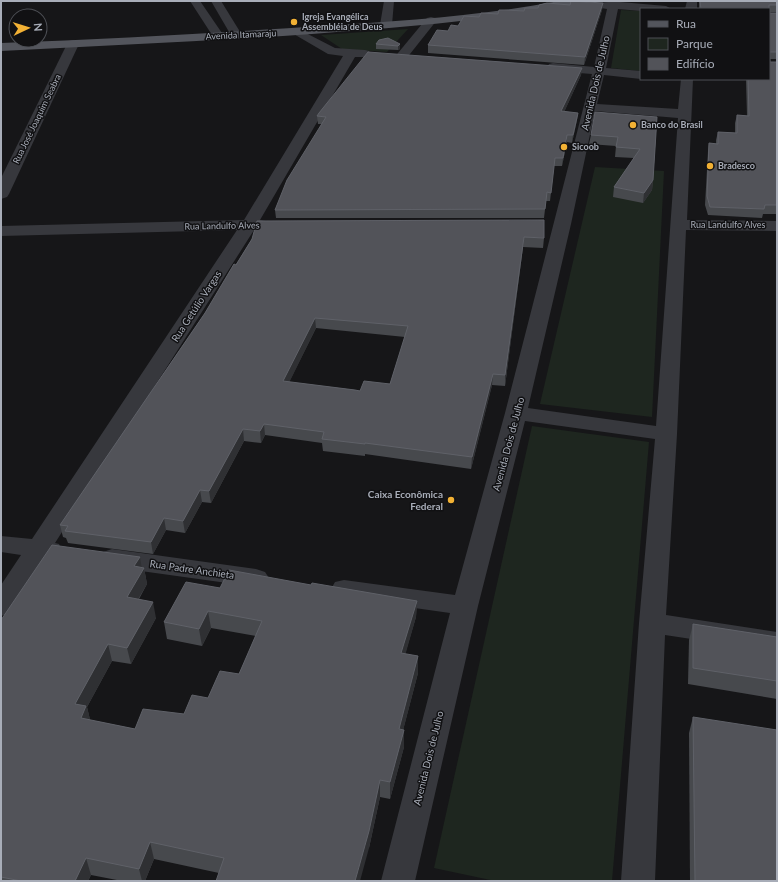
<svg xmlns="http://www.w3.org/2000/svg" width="778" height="882" viewBox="0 0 778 882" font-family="Lato,sans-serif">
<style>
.green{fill:#1e261f}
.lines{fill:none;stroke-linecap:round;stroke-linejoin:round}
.minor{fill:#37383d;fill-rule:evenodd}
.major{fill:#53555c;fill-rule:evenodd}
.wall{fill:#47494d;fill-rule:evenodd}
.shaded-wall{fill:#2f3033}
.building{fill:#525359;stroke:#5f6168;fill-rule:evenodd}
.poi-dot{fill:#f2b134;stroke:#111113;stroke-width:1.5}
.labels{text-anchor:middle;stroke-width:3;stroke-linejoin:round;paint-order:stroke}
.far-poi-label{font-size:9px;font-weight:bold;fill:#a8adb8;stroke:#111113;text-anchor:start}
.far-street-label{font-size:9px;fill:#a8adb8;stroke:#111113}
.street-label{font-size:10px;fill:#a8adb8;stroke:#111113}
.poi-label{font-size:10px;font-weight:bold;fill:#a8adb8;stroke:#111113;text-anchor:end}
</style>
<rect width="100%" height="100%" fill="#161618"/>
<g class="green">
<path d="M621 10 641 11V71L611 68Z"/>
<path d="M408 29 387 52 342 49 321 35Z"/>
<path d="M595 167 664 171 652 417 540 404Z"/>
<path d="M532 426 649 442 612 881H495L434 868Z"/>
</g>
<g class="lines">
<g class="minor">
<path d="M190 1H200L224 36 222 38H214Z"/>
<path d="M211 1H221L242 35 240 37H232Z"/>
<path d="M384 1H394L392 25 390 27H382L380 25Z"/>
<path d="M609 1 666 6 672 9H641V11L618 9 606 68 641 71V79L604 75 597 104 678 109 681 79H693L687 220 777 221V231L686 230 677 434 666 615 777 632V652L665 635 655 881H621L639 623 655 439 525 421 478 606 415 881H381L450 613 344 598 335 596 331 589 335 582 344 580 455 595 505 413 592 74 553 71 549 70 547 67 549 64 553 63 594 67 607 9 595 7 594 5 595 3 608 2ZM595 111 678 118 656 426 528 408 571 224Z"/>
<path d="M687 1H697V9H685Z"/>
<path d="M431 17 435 18 437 20 406 59H398L396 56 398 53 427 18Z"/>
<path d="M296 28 335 48 365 50 369 51 371 54 369 57H355L260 220 266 221 268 225 266 229 254 230 55 543 59 544 62 550 59 556 50 559 45 558 10 613 1 616V585L21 555 1 552V536L32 539 237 230 1 236V226L244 220 343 56 328 54 292 33 290 31 292 29Z"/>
<path d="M73 40 77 41 79 44 9 194 7 197 1 199V178L67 44 69 41Z"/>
<path d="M112 549 256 569 265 572 269 578 265 584 256 587 112 567 103 564 100 558 103 552Z"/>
</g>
<path class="major" d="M559 1H581L576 4C489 21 400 27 312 34 208 41 105 46 1 51V43C108 39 215 33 321 26 401 21 481 16 559 1Z"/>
</g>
<g class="wall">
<path d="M699 1H777V12H769V13H777V59H770V62H777V214H763L762 218 708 215 705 205 708 151 709 143 716 144V140L718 132 735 133V123L737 115 747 116 746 79H769V9H699Z"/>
<path d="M603 3 602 10 584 65 428 53V45L448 31 479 17 498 14 524 11 538 8Z"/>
<path d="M376 44H400V49L398 50 376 49Z"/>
<path d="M582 68 581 75 564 112 578 113 577 120 572 143 567 142 562 166H554L550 201H546L544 218H276L275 210 322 124H318L317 116Z"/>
<path d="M657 117 653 180 652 190 643 203 613 197 614 187 634 158 615 157 616 146 589 144 591 135Z"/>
<path d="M257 221 544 238 543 248 523 247 505 386 492 385 471 469 365 454V456L323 451 322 443 265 435 261 443 244 441 211 503 202 502 185 533 166 530 153 554 68 543 66 538 63 537 60 525 205 313 252 239ZM316 328 405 337 390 384 360 391 355 390 289 382Z"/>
<path d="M144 568 147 584 139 599 156 618 131 664 112 661 87 707 90 720 135 729 184 714 208 698 239 674 256 636 211 628 202 646 167 639 164 622 220 588 311 585 417 601 416 617 405 654 418 656V673L403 730 404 747 390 799 380 797 369 848 219 873 154 859 145 881H122L91 875 88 881H1V620Z"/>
<path d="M693 624 777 637V699L688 684 689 640Z"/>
<path d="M693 717 777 881H690L689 733Z"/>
</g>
<g class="shaded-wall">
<path d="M603 3 602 10 584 65 585 57Z"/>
<path d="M400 44V49L398 50V46Z"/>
<path d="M582 68 581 75 561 119V111Z"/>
<path d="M578 113 577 120 572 143 573 135Z"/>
<path d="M567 135V142L562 166 563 158Z"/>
<path d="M653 180 652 190 643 203 644 193Z"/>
<path d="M524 237 523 247 505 386V375Z"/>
<path d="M315 318 316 328 284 393 283 381Z"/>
<path d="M493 374 492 385 471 469 472 457Z"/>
<path d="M264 424 265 435 261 443 260 431Z"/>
<path d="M243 429 244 441 211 503 209 491Z"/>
<path d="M200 490 202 502 185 533 183 521Z"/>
<path d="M164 518 166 530 153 554 151 542Z"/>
<path d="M140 557 142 570 144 568 147 584 130 613 127 597 134 566Z"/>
<path d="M417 601 416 617 401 670V653Z"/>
<path d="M153 602 156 618 131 664 127 648Z"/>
<path d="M208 611 211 628 202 646 199 629Z"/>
<path d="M108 644 112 661 87 707 91 723 85 735 75 704Z"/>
<path d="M418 656V673L399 746V729Z"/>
<path d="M404 730V747L390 799V782Z"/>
<path d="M380 780V797L369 848 360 881H355Z"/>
<path d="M150 842 154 859 145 881H142L139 869Z"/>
<path d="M86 858 91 875 88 881H75Z"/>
</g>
<g class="building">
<path d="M571 1 603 3 585 57 428 45 437 30 448 31 451 25 458 26 464 16 479 17 481 13 498 14 499 10H505L524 11 525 8H538L539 5 547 3 570 5Z"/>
<path d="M700 1H777V5H769V13H777V52H769L770 62H777V205H765L764 209 710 207 707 196 709 143 718 144V132L737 133V115L749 116 748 79H769V9H701Z"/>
<path d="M388 38 400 44 398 46 376 44 379 40Z"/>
<path d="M368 52 582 68 561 111 578 113 573 135H567L563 158H555L551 193 547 192 545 209 275 210 287 180 326 117 317 116 319 113Z"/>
<path d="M595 112 657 117 653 180 644 193 614 187 640 149 616 147 618 137 591 135Z"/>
<path d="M544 220V238L524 237 505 375 493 374 472 457 365 443V444L322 439 324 432 264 424 260 431 243 429 209 491 200 490 183 521 164 518 151 542 65 531 68 526 60 525 205 313 234 264 236 265 252 239 257 221ZM315 318 408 326 390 384 364 381 360 391 355 390 283 381Z"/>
<path d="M52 545 140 557 134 566 144 568 127 597 153 602 127 648 108 644 75 704 86 706 81 718 135 729 143 709 184 714 192 695 208 698 220 671 239 674 262 621 208 611 199 629 164 622 186 582 220 588 229 570 311 585 312 583 417 601 401 653 418 656 399 729 404 730 390 782 380 780 369 831 355 881H216L224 858 150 842 139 869 86 858 75 881H21L1 877V620Z"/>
<path d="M693 624 777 637V681L693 668Z"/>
<path d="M693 717 777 730V881H695Z"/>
</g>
<g class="poi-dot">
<circle cx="294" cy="22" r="4"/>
<circle cx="633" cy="125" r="4"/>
<circle cx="564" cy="147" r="4"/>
<circle cx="710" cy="166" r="4"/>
<circle cx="451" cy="500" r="4"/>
</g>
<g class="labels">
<g class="far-poi-label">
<text x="302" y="20">Igreja Evangélica<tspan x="302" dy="10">Assembléia de Deus</tspan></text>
<text x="641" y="128">Banco do Brasil</text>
<text x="572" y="150">Sicoob</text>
<text x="718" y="169">Bradesco</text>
</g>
<g class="far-street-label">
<text transform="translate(241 35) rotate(-3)" y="3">Avenida Itamaraju</text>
<text transform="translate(37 119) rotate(-64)" y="3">Rua José Joaquim Seabra</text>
<text x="728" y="228">Rua Landulfo Alves</text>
<text transform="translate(222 226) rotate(-1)" y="3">Rua Landulfo Alves</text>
</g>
<g class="street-label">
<text transform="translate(595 83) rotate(-77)" y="4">Avenida Dois de Julho</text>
<text transform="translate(196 306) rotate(-57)" y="4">Rua Getúlio Vargas</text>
<text transform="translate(508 444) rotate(-75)" y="4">Avenida Dois de Julho</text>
<text transform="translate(192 569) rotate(8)" y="4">Rua Padre Anchieta</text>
<text transform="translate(428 758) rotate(-76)" y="4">Avenida Dois de Julho</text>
</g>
<g class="poi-label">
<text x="443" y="498">Caixa Econômica<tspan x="443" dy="12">Federal</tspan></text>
</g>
</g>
<rect width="778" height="882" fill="none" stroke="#a8adb8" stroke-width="4"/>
<rect x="640" y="8" width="130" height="72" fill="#111113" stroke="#4d4f55"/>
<rect x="648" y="21" width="20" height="6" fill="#53555c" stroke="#4d4f55"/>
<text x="676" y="28" font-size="12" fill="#a8adb8">Rua</text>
<rect x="648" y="38" width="20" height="12" fill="#1e261f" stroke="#4d4f55"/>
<text x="676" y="48" font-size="12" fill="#a8adb8">Parque</text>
<rect x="648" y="58" width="20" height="12" fill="#525359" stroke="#4d4f55"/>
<text x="676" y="68" font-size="12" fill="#a8adb8">Edifício</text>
<g transform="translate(28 28) rotate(86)"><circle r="19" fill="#111113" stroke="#4d4f55"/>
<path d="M0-3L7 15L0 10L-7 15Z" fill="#f2b134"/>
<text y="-6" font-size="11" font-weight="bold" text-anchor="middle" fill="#a8adb8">N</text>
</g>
</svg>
